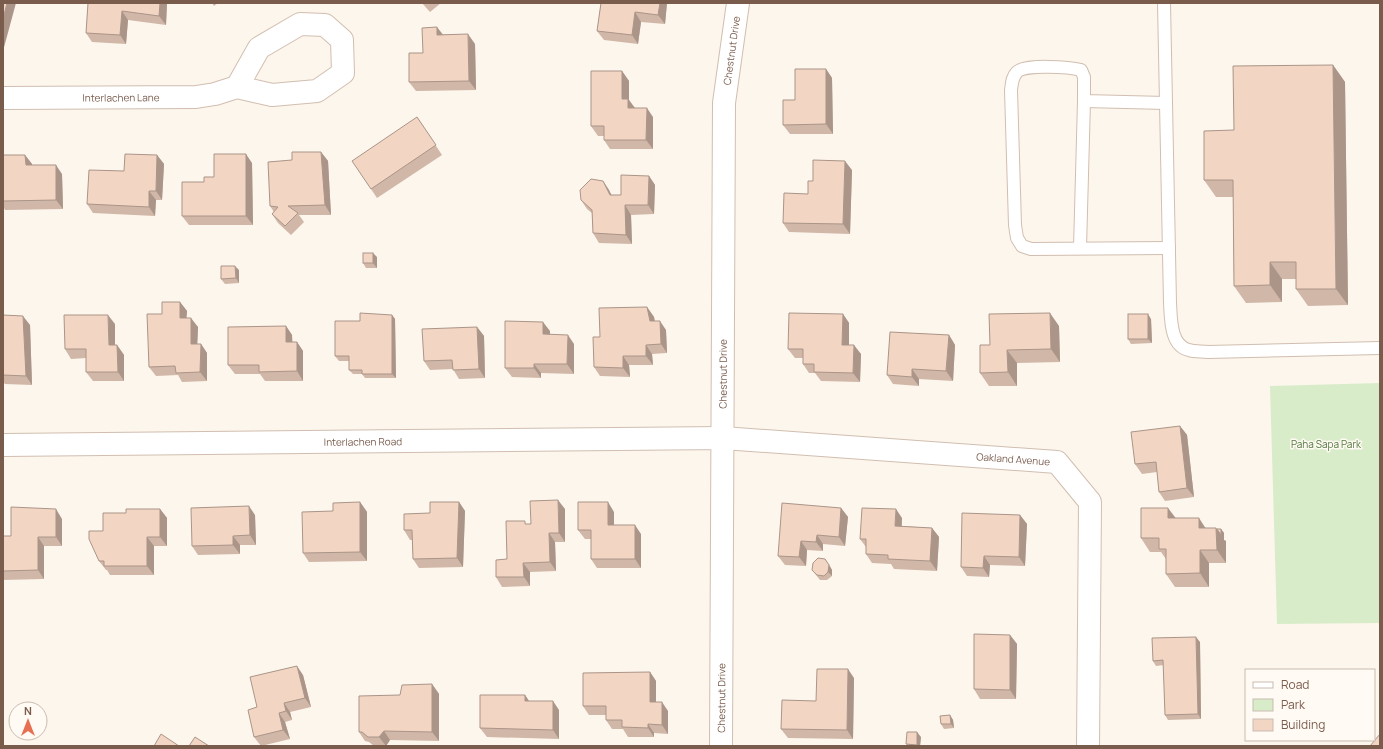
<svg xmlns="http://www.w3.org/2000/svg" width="1383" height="749" viewBox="0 0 1383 749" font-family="Manrope,sans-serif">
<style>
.green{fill:#d8ecc9}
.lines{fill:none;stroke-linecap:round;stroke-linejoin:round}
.service-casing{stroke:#d1beb0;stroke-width:14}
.minor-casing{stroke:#d1beb0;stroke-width:24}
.service{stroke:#fff;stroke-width:12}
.minor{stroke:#fff;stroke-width:22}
.wall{fill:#d1b7a8}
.shaded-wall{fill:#aa9588}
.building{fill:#f3d5c3;stroke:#aa9588}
.labels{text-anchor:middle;stroke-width:3;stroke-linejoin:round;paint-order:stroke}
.street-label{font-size:10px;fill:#7a5c4d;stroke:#fffaf3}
.park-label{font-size:10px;fill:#537a41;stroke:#fffaf3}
</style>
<rect width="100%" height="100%" fill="#fdf6ec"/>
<path class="green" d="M1380 383V623L1277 624 1270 386Z"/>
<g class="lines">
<defs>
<g id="service">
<path d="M1164 3 1170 303C1171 318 1170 346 1189 350 1195 352 1202 351 1208 352L1380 348"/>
<path d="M1166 103 1084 101V77L1081 70C1070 67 1025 64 1017 72 1012 77 1012 83 1011 90L1015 225 1017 238 1022 246 1031 249 1169 248"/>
<path d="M1080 248 1084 101"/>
</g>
<g id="minor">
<path id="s1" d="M3 98 196 97 215 94 237 87 272 95 317 91 343 73 342 40 325 25 300 24 259 48 237 87"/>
<path id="s2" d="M3 445 723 438 1057 462 1090 502 1088 746"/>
<path id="s3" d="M721 746 724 103 738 3"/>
</g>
</defs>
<use href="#service" class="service-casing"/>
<use href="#minor" class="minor-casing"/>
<use href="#service" class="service"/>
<use href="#minor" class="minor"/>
</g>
<g class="wall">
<path d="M88 3H167L166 25 128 20 126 44 92 42 86 33Z"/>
<path d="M212 3H218L214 6Z"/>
<path d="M422 3H441L430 12Z"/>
<path d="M601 3H667L665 24 641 22 638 44 604 40 597 31Z"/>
<path d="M443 35 475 44 476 90 416 91 409 82 423 53Z"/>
<path d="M1333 65 1345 82 1348 305 1308 306 1296 289V279H1282V302L1246 303 1234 286 1233 197H1216L1204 180 1234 130Z"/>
<path d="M826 69 832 78 833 134H790L783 125 795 100Z"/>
<path d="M622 71 629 81V100L634 108 653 117V149H610L604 140V136H598L591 126Z"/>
<path d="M417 117 442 155 377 198 371 189Z"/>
<path d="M321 152 328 161 331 215H299L304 222 291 235 278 223 272 214 274 212 270 206 292 160Z"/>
<path d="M3 155H25L32 164V165L62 174 63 209 5 210 3 206Z"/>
<path d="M157 155 164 164 162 200H156L155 216 93 213 87 204 124 171Z"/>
<path d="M252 163 253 225H189L182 216 204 182 214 177Z"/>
<path d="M852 170 850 234 789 232 783 223 808 194 813 181Z"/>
<path d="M649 176 655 185 654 214 631 215 632 244 599 243 593 233 592 213 587 209 581 200 603 181 609 190 611 195H621Z"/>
<path d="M377 257V268H366L363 263Z"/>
<path d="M239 270V283L225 284 221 279Z"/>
<path d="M180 302 187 311 186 318 198 327 197 344H201L207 353V381L182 382 178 375 156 376 149 367 162 314Z"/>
<path d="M647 307 654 317 655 321 666 330 667 353 652 354 653 365H629L630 377 600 376 594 367 600 337Z"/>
<path d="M843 314 849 323V345L861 354 860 382 821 381 815 373H809L803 364V358H795L788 349Z"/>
<path d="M3 315 30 325 32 385 5 384 3 382Z"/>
<path d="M392 315 395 319 396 378H365L362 374H353L349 370V361H339L335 356 360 321Z"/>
<path d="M1151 319 1152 343 1131 344 1128 339Z"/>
<path d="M115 324V345H117L124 355V381H93L86 372V358L71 359 65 349Z"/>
<path d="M286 326 292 335V342H297L303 351V381H265L260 374H235L228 365Z"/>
<path d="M1059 326 1060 362 1017 363V386H989L980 373 990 345Z"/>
<path d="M477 327 484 336 485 378 459 379 453 369 430 370 424 361Z"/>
<path d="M550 331V334L574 344V374L541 373V378L512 377 505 368Z"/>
<path d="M949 335 955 345 953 381 919 379V386L893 384 887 375Z"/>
<path d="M1180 426 1187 435 1194 497 1165 501 1159 492 1157 472 1142 474 1135 464Z"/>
<path d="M360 502 367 512V561L309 562 303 553 333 511Z"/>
<path d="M459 502 465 511 463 567 419 568 413 559 412 540H410L404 530 430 513Z"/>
<path d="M841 508 848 517 845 546 823 544V551L807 550 806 566 785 565 778 556Z"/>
<path d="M160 509 167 518V546H154V575H110L107 570H106L99 561 103 531 126 513Z"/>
<path d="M565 509V542H555L556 571 530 572V586L502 587 496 577 527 524H531Z"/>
<path d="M614 512V525L641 534V568H597L591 559V539H585L578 530Z"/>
<path d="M255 515 256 545H240V554L198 555 192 546Z"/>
<path d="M1020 515 1027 524 1025 566 990 565 989 577 967 576 961 567Z"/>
<path d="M902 518V526L932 528 939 537 937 571 894 569 891 564 872 563 866 554V547L860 539Z"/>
<path d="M1176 518 1206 528 1221 529 1224 533V540L1226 541V563H1209V587H1175L1166 574V559L1161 552H1150L1141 538Z"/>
<path d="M62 519V546H44V579L3 580V536H11Z"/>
<path d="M829 564 832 570V576L827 580H820L812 570Z"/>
<path d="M1010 635 1017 644 1016 699H980L974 689Z"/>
<path d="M1200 642 1201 719 1168 720 1165 715 1164 665 1156 666 1153 661Z"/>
<path d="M650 672 656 681V702L668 711V734L654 733V737H628L623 729H612L606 720V715H589L583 706Z"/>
<path d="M303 675 311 707 290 712 292 720 285 722 290 739 261 746 254 737 257 707Z"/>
<path d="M854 678 853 739 788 738 781 729Z"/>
<path d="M432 684 439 694V741L390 740 386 746H374L369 742 365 741 359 732 400 695Z"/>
<path d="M525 695 529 701 559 710V739L487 737 480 728Z"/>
<path d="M950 715 953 720 954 728 944 729 941 724Z"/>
<path d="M921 737 920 746H908L906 744Z"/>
</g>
<g class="shaded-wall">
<path d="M7 3H16L3 51V19Z"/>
<path d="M160 3H167L166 25 159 16Z"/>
<path d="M660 3H667L665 24 658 15Z"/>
<path d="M122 11 128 20 126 44 120 35Z"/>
<path d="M635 12 641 22 638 44 632 35Z"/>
<path d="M437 27 444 36 437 35Z"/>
<path d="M468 34 475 44 476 90 469 81Z"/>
<path d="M1333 65 1345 82 1348 305 1336 289Z"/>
<path d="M826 69 832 78 833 134 826 124Z"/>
<path d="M622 71 629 81V100L635 108V117L622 99Z"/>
<path d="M647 108 653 117V149L646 140Z"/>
<path d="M321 152 328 161 331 215 325 205Z"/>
<path d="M246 154 252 163 253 225 246 216Z"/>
<path d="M25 155 32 164V174L26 165Z"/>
<path d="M157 155 164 164 162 200 156 191Z"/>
<path d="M845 161 852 170 850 234 843 224Z"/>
<path d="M56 165 62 174 63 209 56 200Z"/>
<path d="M649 176 655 185 654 214 648 205Z"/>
<path d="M603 181 609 190 616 204 610 195Z"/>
<path d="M149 191 156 200 155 216 149 207Z"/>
<path d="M625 205 631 215 632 244 626 235Z"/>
<path d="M373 253 377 257V268L373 263Z"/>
<path d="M1270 262 1282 279V302L1270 285Z"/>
<path d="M235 266 239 270V283L236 278Z"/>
<path d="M180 302 187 311 186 327 180 318Z"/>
<path d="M647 307 654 317 656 331 650 321Z"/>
<path d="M1050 313 1059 326 1060 362 1051 349Z"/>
<path d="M843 314 849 323V354L842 345Z"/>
<path d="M1148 314 1151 319 1152 343 1148 339Z"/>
<path d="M108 315 115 324V355L109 345Z"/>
<path d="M392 315 395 319 396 378 392 374Z"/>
<path d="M23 316 30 325 32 385 26 376Z"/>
<path d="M191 318 198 327 197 353 191 344Z"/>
<path d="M660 321 666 330 667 353 661 344Z"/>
<path d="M543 322 550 331V343L543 334Z"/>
<path d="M286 326 292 335 293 351 286 342Z"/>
<path d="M477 327 484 336 485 378 479 369Z"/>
<path d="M568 335 574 344V374L567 364Z"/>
<path d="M949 335 955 345 953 381 946 371Z"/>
<path d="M297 342 303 351V381L297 371Z"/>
<path d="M201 344 207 353V381L200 372Z"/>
<path d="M117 345 124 355V381L118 372Z"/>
<path d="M646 345 652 354 653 365 646 356Z"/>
<path d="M854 345 861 354 860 382 853 373Z"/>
<path d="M1007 350 1017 363V386L1008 372Z"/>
<path d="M623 356 629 365 630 377 623 368Z"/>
<path d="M534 364 541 373V378L534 368Z"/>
<path d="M912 369 919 379V386L912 377Z"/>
<path d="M1180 426 1187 435 1194 497 1187 488Z"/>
<path d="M558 500 565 509V542L559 533Z"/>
<path d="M360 502 367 512V561L360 552Z"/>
<path d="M459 502 465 511 463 567 457 558Z"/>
<path d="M608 502 614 512V534L608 525Z"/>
<path d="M249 506 255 515 256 545 250 535Z"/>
<path d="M841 508 848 517 845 546 839 537Z"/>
<path d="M1168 508 1178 521 1168 518Z"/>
<path d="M56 509 62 519V546L56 537Z"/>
<path d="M160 509 167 518V546L160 537Z"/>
<path d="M896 509 902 518 901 535 895 526Z"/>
<path d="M1020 515 1027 524 1025 566 1019 557Z"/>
<path d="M1199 518 1208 532 1199 528Z"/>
<path d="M635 525 641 534V568L635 559Z"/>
<path d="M932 528 939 537 937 571 930 561Z"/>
<path d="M1216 528 1221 535V529L1224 533V540L1226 541V563L1217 550Z"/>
<path d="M549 533 555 542 556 571 550 562Z"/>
<path d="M817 535 823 544V551L816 542Z"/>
<path d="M233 536 240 545V554L233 545Z"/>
<path d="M38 537 44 546V579L38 570Z"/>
<path d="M147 537 154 546V575L147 566Z"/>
<path d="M801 541 807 550 806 566 799 557Z"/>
<path d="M1200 550 1209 563V587L1200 573Z"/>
<path d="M984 556 990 565 989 577 983 568Z"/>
<path d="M825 559 832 570V576L828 572Z"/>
<path d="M523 563 530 572V586L524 577Z"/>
<path d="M1010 635 1017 644 1016 699 1010 690Z"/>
<path d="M1196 637 1200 642 1201 719 1198 714Z"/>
<path d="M297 666 303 675 311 707 305 698Z"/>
<path d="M848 669 854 678 853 739 847 730Z"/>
<path d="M650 672 656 681V711L650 702Z"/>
<path d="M432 684 439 694V741L432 732Z"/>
<path d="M525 695 531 704 525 701Z"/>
<path d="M553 701 559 710V739L553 730Z"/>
<path d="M662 702 668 711V734L662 725Z"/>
<path d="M284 703 290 712 292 720 286 711Z"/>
<path d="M279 713 285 722 290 739 283 730Z"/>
<path d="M950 715 953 720 954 728 951 724Z"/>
<path d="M648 724 654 733V737L648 728Z"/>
<path d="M384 731 390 740 386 746 379 737Z"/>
<path d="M917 732 921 737 920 746H918L917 745Z"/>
</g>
<g class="building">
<path d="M3 3H7L3 19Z"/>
<path d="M88 3H160L159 16 122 11 120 35 86 33Z"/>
<path d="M601 3H660L658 15 635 12 632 35 597 31Z"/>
<path d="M437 27V35L468 34 469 81 409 82V53H423L422 28Z"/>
<path d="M1333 65 1336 289H1296V262H1270V285L1234 286 1233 180H1204V131L1234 130 1233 66Z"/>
<path d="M795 69H826V124L783 125V100H795Z"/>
<path d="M591 71H622V99H628V108H647L646 140H604V126H591Z"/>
<path d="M417 117 436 145 371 189 352 161Z"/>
<path d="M292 152H321L325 205 288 206 298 213 285 226 272 214 278 207 270 206 268 162 292 160Z"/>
<path d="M125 154 157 155 156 191H149V207L87 204 89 170 124 171Z"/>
<path d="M214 154H246V216H182V182H204V177H214Z"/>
<path d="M3 155H25L26 165H56V200L3 201Z"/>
<path d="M813 160 845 161 843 224 783 223 784 193 808 194V181H813Z"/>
<path d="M621 175 649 176 648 205H625L626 235 593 233 592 210 581 200 580 190 591 179 603 181 610 195H621Z"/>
<rect x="363" y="253" width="10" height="10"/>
<path d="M221 266H235L236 278 221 279Z"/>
<path d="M162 302H180V318H191V344H201L200 372 176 373 175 366 149 367 147 314H162Z"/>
<path d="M647 307 650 321H660L661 344 646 345V356H623V368L594 367 593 337H600L599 308Z"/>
<path d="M360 313 392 315V374H362V370H349V356H335V321H360Z"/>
<path d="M789 313 843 314 842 345H854L853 373 814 372V364H803V349H788Z"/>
<path d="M1050 313 1051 349 1007 350 1008 372 980 373V345H990L989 314Z"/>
<rect x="1128" y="314" width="20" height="25"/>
<path d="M3 315 23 316 26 376 3 375Z"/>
<path d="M64 315H108L109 345H117L118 372H86V349H65Z"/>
<path d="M505 321 543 322V334L568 335 567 364H534V368H505Z"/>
<path d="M286 326V342H297V371L259 372V365H228V327Z"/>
<path d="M477 327 479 369 453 370 452 360 424 361 422 329Z"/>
<path d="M890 332 949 335 946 371 912 369V377L887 375Z"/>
<path d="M1180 426 1187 488 1159 492 1156 462 1135 464 1131 432Z"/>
<path d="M558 500 559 533H549L550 562 523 563 524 577H496V560L507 559 506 521H525V524H531L530 501Z"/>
<path d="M360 502V552L303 553 302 512 333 511V503Z"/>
<path d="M430 502H459L457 558 413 559 412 530H404V514L430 513Z"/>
<path d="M578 502H608V525H635V559H591V530H578Z"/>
<path d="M782 503 841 508 839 537 817 535 816 542 801 541 799 557 778 556Z"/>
<path d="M249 506 250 535 233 536V545L192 546 191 508Z"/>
<path d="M11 507 56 509V537H38V570L3 571V536H11Z"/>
<path d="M862 508 896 509 895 526 932 528 930 561 888 559V555L866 554V539H860Z"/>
<path d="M1141 508H1168V518H1199V528H1216L1217 550H1200V573L1166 574V549H1159V538H1141Z"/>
<path d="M126 509H160V537H147V566H104V561H99L89 539V531H103V513H126Z"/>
<path d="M962 513 1020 515 1019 557 984 556 983 568 961 567Z"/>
<path d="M1217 529H1221V535Z"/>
<path d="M818 558 825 559 829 565 828 572 824 576 817 575 812 570 813 563Z"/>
<path d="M974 634 1010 635V690L974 689Z"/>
<path d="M1196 637 1198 714 1165 715 1163 660 1153 661 1152 638Z"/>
<path d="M297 666 305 698 284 703 286 711 279 713 283 730 254 737 248 710 257 707 250 677Z"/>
<path d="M817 669H848L847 730 781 729 782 700 816 701Z"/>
<path d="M650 672V702H662V725L648 724V728L622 727V720H606V706H583V673Z"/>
<path d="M432 684V732L384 731 379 737H368L362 732H359V696L400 695 402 685Z"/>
<path d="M480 695H525V701H553V730L480 728Z"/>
<path d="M950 715 951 724H941L940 716Z"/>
<path d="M907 732H917V745L906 744Z"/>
<path d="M161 734 179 746H154Z"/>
<path d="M1380 734V746H1370Z"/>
<path d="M195 737 209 746H189Z"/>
</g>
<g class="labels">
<g class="street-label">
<text dy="4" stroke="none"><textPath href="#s3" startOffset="696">Chestnut Drive</textPath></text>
<text dy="4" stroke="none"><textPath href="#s1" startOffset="118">Interlachen Lane</textPath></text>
<text dy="4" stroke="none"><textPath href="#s3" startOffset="372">Chestnut Drive</textPath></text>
<text dy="4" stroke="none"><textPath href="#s2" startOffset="360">Interlachen Road</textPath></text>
<text dy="4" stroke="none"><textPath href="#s2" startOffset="1011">Oakland Avenue</textPath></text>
<text dy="4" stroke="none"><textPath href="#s3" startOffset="48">Chestnut Drive</textPath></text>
</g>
<g class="park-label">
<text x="1326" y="448">Paha Sapa Park</text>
</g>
</g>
<rect width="1383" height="749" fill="none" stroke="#7a5c4d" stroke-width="8"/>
<rect x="1245" y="669" width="130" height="72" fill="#fffaf3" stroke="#cabbb1"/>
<rect x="1253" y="682" width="20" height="6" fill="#ffffff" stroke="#cabbb1"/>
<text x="1281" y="689" font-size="12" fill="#7a5c4d">Road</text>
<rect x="1253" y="699" width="20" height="12" fill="#d8ecc9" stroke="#cabbb1"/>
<text x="1281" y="709" font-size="12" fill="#7a5c4d">Park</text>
<rect x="1253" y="719" width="20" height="12" fill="#f3d5c3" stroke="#cabbb1"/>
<text x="1281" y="729" font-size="12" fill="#7a5c4d">Building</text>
<g transform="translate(28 721)"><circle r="19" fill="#fffaf3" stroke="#cabbb1"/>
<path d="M0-3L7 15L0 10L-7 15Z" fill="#e76f51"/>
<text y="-6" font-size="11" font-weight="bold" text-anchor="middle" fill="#7a5c4d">N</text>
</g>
</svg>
